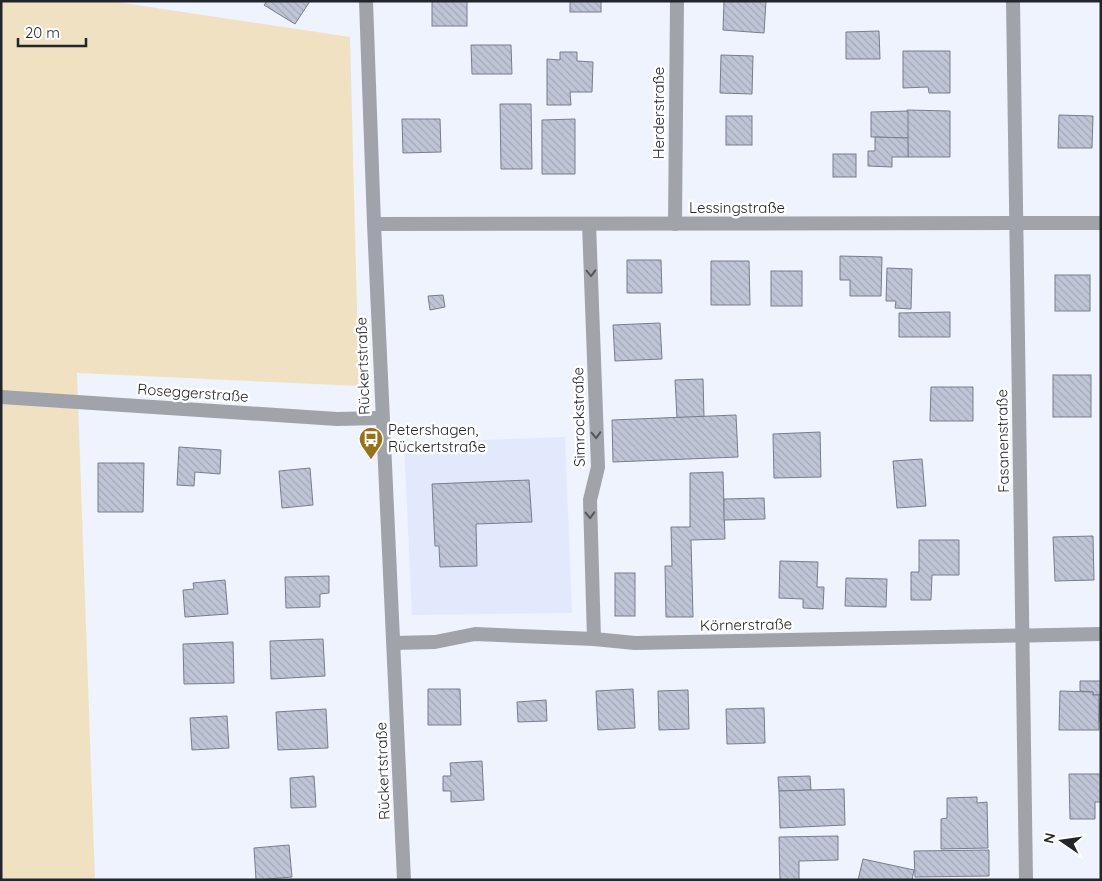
<svg xmlns="http://www.w3.org/2000/svg" width="1102" height="881" viewBox="0 0 1102 881" font-family="Quicksand,sans-serif">
<style>
.built{fill:#e2e9fd}
.park{fill:#f1e1c3}
.building{fill:url(#building-back-hatch);stroke:#787d8e}
.lines{fill:none;stroke-linecap:round;stroke-linejoin:round}
.minor{stroke:#a1a3ab;stroke-width:14}
.tertiary{stroke:#a1a3ab;stroke-width:14}
.oneway{stroke:#55575f}
.labels{text-anchor:middle;stroke-width:5;stroke-linejoin:round;paint-order:stroke}
.street-label{font-size:15px;fill:#23252c;stroke:#fff}
.poi-label{font-size:15px;fill:#23252c;stroke:#fff;text-anchor:start}
</style>
<defs>
<pattern id="building-back-hatch" width="6" height="6" patternUnits="userSpaceOnUse" patternTransform="scale(1.25)"><rect width="6" height="6" fill="#bfc5d6"/><path d="M-1 5l2 2M0 0l6 6M5-1l2 2" fill="none" stroke="#a4a9b8"/></pattern>
</defs>
<rect width="100%" height="100%" fill="#eff3fe"/>
<path class="built" d="M565 437 572 613 412 615 404 443Z"/>
<path class="park" d="M1 1H110L350 37 359 386 77 373 95 880H1Z"/>
<g class="building">
<path d="M267 1H310L295 24 264 5Z"/>
<rect x="432" y="1" width="35" height="25"/>
<rect x="570" y="1" width="31" height="11"/>
<path d="M724 1H766L764 33 723 30Z"/>
<path d="M879 31 880 59H846V32Z"/>
<path d="M471 45H511L512 74H472Z"/>
<path d="M903 51H950V93H929L928 87 903 88Z"/>
<path d="M560 52H577V61L593 62 592 92H570L571 105H547V59L560 60Z"/>
<path d="M721 55 753 56 752 94 720 93Z"/>
<path d="M500 104H531L532 169H501Z"/>
<path d="M907 110 950 111V157H908Z"/>
<path d="M908 111V138L871 137V112Z"/>
<path d="M1059 115 1093 116 1092 148H1058Z"/>
<rect x="726" y="116" width="26" height="29"/>
<path d="M402 119H440L441 152 403 153Z"/>
<path d="M575 119V174H542V120Z"/>
<path d="M875 137 908 138V157H892V167L868 166V151H875Z"/>
<rect x="833" y="154" width="23" height="23"/>
<path d="M840 256 882 257 881 296H850V280H840Z"/>
<path d="M627 260H661L662 293H627Z"/>
<path d="M711 261H749L750 305H711Z"/>
<path d="M887 268 912 269 911 309 895 308 896 301H886Z"/>
<rect x="771" y="271" width="31" height="35"/>
<rect x="1055" y="275" width="35" height="36"/>
<path d="M443 295 445 307 430 310 428 296Z"/>
<path d="M950 312V337H899V313Z"/>
<path d="M660 323 662 359 615 361 613 325Z"/>
<rect x="1053" y="375" width="38" height="42"/>
<path d="M703 379 704 417 677 418 675 380Z"/>
<path d="M931 387H973V421H930Z"/>
<path d="M736 415 738 457 613 462 612 420Z"/>
<path d="M820 432 821 477 774 478 773 434Z"/>
<path d="M179 447 221 450 220 474 195 472 194 486 177 485Z"/>
<path d="M922 459 926 506 897 508 893 461Z"/>
<path d="M98 463H144L143 512H98Z"/>
<path d="M310 468 313 505 282 508 279 471Z"/>
<path d="M723 472 725 539 691 540 693 617H666L665 566H672L671 527H690V473Z"/>
<path d="M529 480 532 522 476 524 477 566 440 567 439 546H435L432 484Z"/>
<path d="M764 498 765 519 724 520V499Z"/>
<path d="M1093 536 1094 580 1055 581 1053 537Z"/>
<path d="M919 540H959V575H932L931 600H911V572H919Z"/>
<path d="M780 561 818 562 817 587H824L823 609 803 608V599L779 598Z"/>
<rect x="615" y="573" width="20" height="43"/>
<path d="M329 576V593L320 594V607L286 608 285 577Z"/>
<path d="M846 578 887 579 886 607 845 606Z"/>
<path d="M225 580 228 614 185 617 183 590 194 589 193 583Z"/>
<path d="M323 639 325 676 271 679 270 641Z"/>
<path d="M233 642 234 683 184 684 183 644Z"/>
<path d="M1080 681H1101V695H1093V692L1080 691Z"/>
<path d="M428 689H460L461 725H428Z"/>
<path d="M633 689 635 728 598 730 596 691Z"/>
<path d="M688 690 689 729 659 730 658 691Z"/>
<path d="M1060 691 1093 692V695H1099V730H1059Z"/>
<path d="M1100 698H1101V721H1099Z"/>
<path d="M546 700 547 721 518 722 517 702Z"/>
<path d="M764 708 765 743 727 744 726 709Z"/>
<path d="M326 709 328 748 278 750 276 712Z"/>
<path d="M227 716 229 748 192 750 190 718Z"/>
<path d="M482 761 484 800 451 802V791H443V776H451L450 763Z"/>
<path d="M1069 774H1101V802H1095V819H1070Z"/>
<path d="M314 776 316 807 291 808 290 778Z"/>
<path d="M810 776 811 790 779 791 778 777Z"/>
<path d="M844 789 845 825 780 828 779 791Z"/>
<path d="M977 797V803L987 802 988 848 941 849V819L947 818V798Z"/>
<path d="M838 836V860L799 861V880H780L779 837Z"/>
<path d="M289 845 292 877 256 880 254 848Z"/>
<path d="M989 850V876L915 877 914 851Z"/>
<path d="M863 859 914 870 912 880H858Z"/>
</g>
<g class="lines">
<g class="minor">
<path d="M366 1 374 224"/>
<path d="M1013 1 1026 880"/>
<path d="M589 224 598 467 590 500 594 639"/>
<path d="M675 224 677 1"/>
<path d="M1 397 337 419 381 418"/>
<path d="M394 643 435 642 475 634 594 639 635 643 1101 634"/>
</g>
<path class="tertiary" d="M404 880 374 224 1101 223"/>
</g>
<defs><path id="oneway-chevron" d="M-2-3.5L2.5 0L-2 3.5" fill="none" stroke-width="1.6" stroke-linecap="round" stroke-linejoin="round" transform="scale(1.25)"/></defs>
<g class="oneway">
<use href="#oneway-chevron" transform="translate(591 273) rotate(88)"/>
<use href="#oneway-chevron" transform="translate(596 435) rotate(88)"/>
<use href="#oneway-chevron" transform="translate(590 515) rotate(88)"/>
</g>
<defs>
<symbol id="bus-pin" viewBox="-11 -11 22 30"><path d="M0 17L-7.5 6A9.5 9.5 0 1 1 7.5 6Z" fill="#96721b" stroke="#fff"/><path d="M-5-6H5V4H4V6H2V4H-2V6H-4V4H-5ZM-3.5-4V0h7V-4ZM-3.5 1.2v1.5H-2V1.2ZM2 1.2v1.5H3.5V1.2Z" fill="#fff"/></symbol>
</defs>
<g fill-rule="evenodd">
<use href="#bus-pin" x="357" y="425" width="28" height="38"/>
</g>
<g class="labels">
<g class="street-label">
<text transform="translate(659 113) rotate(-90)" y="5">Herderstraße</text>
<text x="737" y="213">Lessingstraße</text>
<text transform="translate(363 366) rotate(-92)" y="5">Rückertstraße</text>
<text transform="translate(193 393) rotate(4)" y="5">Roseggerstraße</text>
<text transform="translate(579 417) rotate(-91)" y="5">Simrockstraße</text>
<text transform="translate(1003 441) rotate(-91)" y="5">Fasanenstraße</text>
<text transform="translate(746 625) rotate(-1)" y="5">Körnerstraße</text>
<text transform="translate(383 771) rotate(-92)" y="5">Rückertstraße</text>
</g>
<g class="poi-label">
<text x="388" y="435">Petershagen,<tspan x="388" dy="17">Rückertstraße</tspan></text>
</g>
</g>
<rect width="1102" height="881" fill="none" stroke="#23252c" stroke-width="5"/>
<g transform="translate(1062 841) rotate(283)" stroke="#ffffff" stroke-width="4" paint-order="stroke">
<path d="M0-4L9 19L0 12L-9 19Z" fill="#23252c"/>
<text y="-8" font-size="14" font-weight="bold" text-anchor="middle" fill="#23252c">N</text>
</g>
<path d="M18 38v8h68v-8" fill="none" stroke="#23252c" stroke-width="2.5"/>
<text x="25" y="38" font-size="15" fill="#23252c" stroke="#ffffff" stroke-width="4" paint-order="stroke">20 m</text>
</svg>
